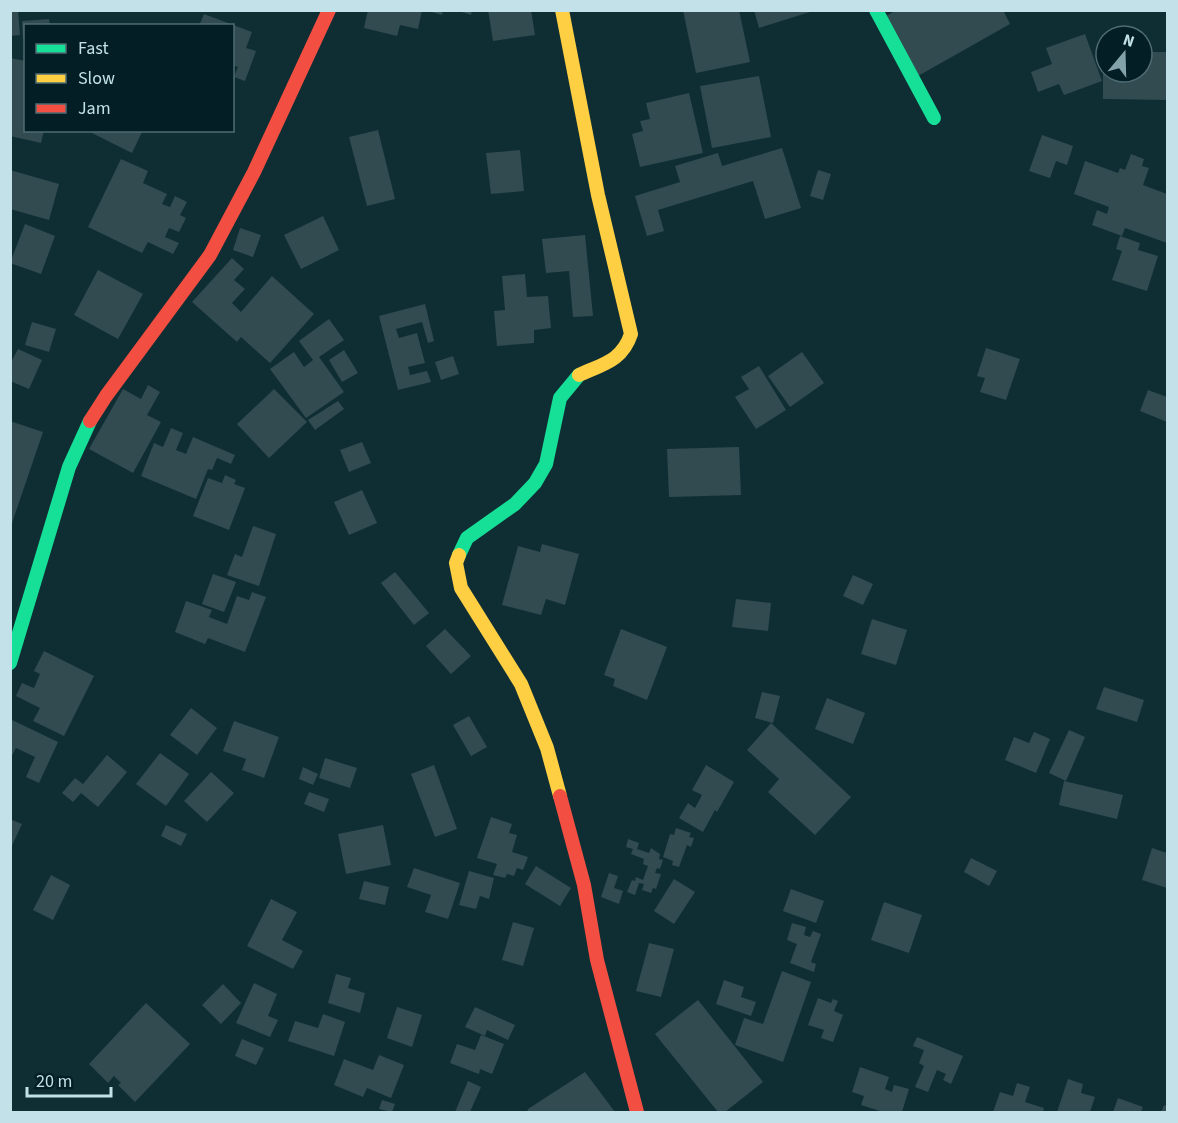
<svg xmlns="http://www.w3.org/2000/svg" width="1178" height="1123" viewBox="0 0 1178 1123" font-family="'Source Sans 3',sans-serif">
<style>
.building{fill:#314b50}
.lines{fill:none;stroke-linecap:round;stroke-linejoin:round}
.fast{stroke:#16e098;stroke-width:14}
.slow{stroke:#ffcf43;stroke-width:14}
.jam{stroke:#f24e42;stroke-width:14}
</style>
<rect width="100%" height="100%" fill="#0f2e34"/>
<g class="building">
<path d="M10 10H18L20 35 10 36Z"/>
<path d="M368 10H422L418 29 400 25 397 36 364 28Z"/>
<path d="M425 10H443L442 15Z"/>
<path d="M456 10H472L471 15Z"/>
<path d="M488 10H531L535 35 493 41Z"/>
<path d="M683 10H739L750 62 696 73Z"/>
<path d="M754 10H813V11L759 28Z"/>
<path d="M897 10H1003L1010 24 918 76 884 17Z"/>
<path d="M204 14 252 32 246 48 256 51 245 81 234 77 238 67 232 65V26H199Z"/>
<path d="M49 19 50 26H26V38H23L22 21Z"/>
<path d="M1085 34 1102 81 1064 95 1059 84 1038 92 1031 72 1052 64 1046 48Z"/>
<path d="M1142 52H1167V100L1103 99V66H1106V72H1142Z"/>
<path d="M10 58 26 61V130H44L41 143 10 136Z"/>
<path d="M759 76 771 137 712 148 700 86Z"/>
<path d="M689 93 703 153 640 167 632 134 643 131 640 121 650 119 646 103Z"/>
<path d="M86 130H143L132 153Z"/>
<path d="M378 130 395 199 367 206 349 137Z"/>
<path d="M1042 135 1073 146 1067 165 1056 161 1050 178 1029 171Z"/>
<path d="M782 148 801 208 765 219 753 181 658 210 664 231 647 236 635 196 680 182 675 166 718 153 722 166Z"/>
<path d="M520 150 524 191 491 194 486 153Z"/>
<path d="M1131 154 1144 159 1142 166 1149 168 1143 185 1167 194V243L1125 228 1122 236 1092 225 1097 210 1107 214 1109 207 1074 194 1085 161 1118 173 1120 168 1125 170Z"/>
<path d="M121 159 148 171 143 183 167 194 162 204 170 207 175 196 187 202 180 215 186 218 179 232 169 228 165 237 179 243 173 254 148 242 142 253 88 227Z"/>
<path d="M10 170 59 184 49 220 10 209Z"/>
<path d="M818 170 831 174 823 200 810 196Z"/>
<path d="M323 216 339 250 301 269 284 235Z"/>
<path d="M25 224 55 236 41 274 10 263Z"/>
<path d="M240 228 261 235 253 257 233 250Z"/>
<path d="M585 235 593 316 573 317 569 271 546 273 542 239Z"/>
<path d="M1120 236 1140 243 1138 250 1158 256 1147 291 1112 280 1122 251 1116 249Z"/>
<path d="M232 258 244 269 234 280 245 289 232 303 241 312 272 276 314 314 270 363 241 337 237 342 192 302Z"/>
<path d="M98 270 143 294 118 339 74 315Z"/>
<path d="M525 274 527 297 548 296 551 328 534 330V343L497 346 494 311 505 310 502 276Z"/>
<path d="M425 304 434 341 428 343 422 322 396 329 399 338 417 333 425 363 408 367 410 375 427 371 431 382 398 390 379 316Z"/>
<path d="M329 319 344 340 319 357 344 392 306 418 270 369 294 352 304 367 313 360 299 341Z"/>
<path d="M32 322 56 329 49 352 25 345Z"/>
<path d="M986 348 1020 359 1006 400 980 392 985 378 977 376Z"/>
<path d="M18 349 42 360 29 389 10 381V364Z"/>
<path d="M344 350 358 373 342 382 329 360Z"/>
<path d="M802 352 824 383 790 407 768 376Z"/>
<path d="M453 356 459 374 441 380 435 362Z"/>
<path d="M759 366 786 410 756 429 735 397 749 389 741 377Z"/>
<path d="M148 385 160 392 147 415 161 422 133 473 89 449 123 389 141 399Z"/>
<path d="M274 389 307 422 269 458 237 424Z"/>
<path d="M1148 390 1167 397V422L1140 411Z"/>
<path d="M338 401 344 409 315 430 308 420Z"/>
<path d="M10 421 43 432 11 526H10Z"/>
<path d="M171 428 183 433 176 450 186 454 193 437 235 455 231 464 217 458 212 470 208 469 196 499 141 476 154 443 163 447Z"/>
<path d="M362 442 371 463 349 472 340 450Z"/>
<path d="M739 447 741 495 669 497 667 449Z"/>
<path d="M225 475 236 480 234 484 245 488 229 530 193 516 208 478 222 483Z"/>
<path d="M362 490 377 523 349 535 334 502Z"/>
<path d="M253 526 276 534 259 586 227 575 235 554 242 557Z"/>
<path d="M542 544 579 554 565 605 546 599 541 615 502 605 518 546 540 552Z"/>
<path d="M395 572 429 613 414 625 381 583Z"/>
<path d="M213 574 236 582 224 612 202 604Z"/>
<path d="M853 575 873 584 863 605 843 596Z"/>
<path d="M252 592 266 597 245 652 208 638 205 644 175 632 186 601 212 610 209 617 227 624 237 596 249 600Z"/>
<path d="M736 599 771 603 768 631 732 627Z"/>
<path d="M872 619 907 630 896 665 861 654Z"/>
<path d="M445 629 471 656 451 674 426 646Z"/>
<path d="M621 629 667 647 647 700 613 686 615 679 604 675Z"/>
<path d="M44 651 94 676 64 736 33 721 40 708 16 696 22 683 34 688 40 674 34 671Z"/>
<path d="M1104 687 1144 700 1137 722 1096 709Z"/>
<path d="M762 692 780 696 773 723 755 718Z"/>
<path d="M827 698 865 713 853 744 815 729Z"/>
<path d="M191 708 217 728 197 755 170 735Z"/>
<path d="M469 716 487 747 471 756 453 725Z"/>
<path d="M10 719 58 742 39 783 26 777 35 757 16 748 10 759Z"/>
<path d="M234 721 279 737 264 778 242 770 246 759 223 751Z"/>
<path d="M771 723 851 797 815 835 768 792 779 779 747 750Z"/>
<path d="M1069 730 1085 737 1066 781 1049 773Z"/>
<path d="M1034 732 1050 739 1036 773 1005 760 1014 737 1029 743Z"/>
<path d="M160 753 189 774 166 806 136 784Z"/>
<path d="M107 755 127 772 98 807 81 793 73 802 62 793 75 778 83 784Z"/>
<path d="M325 758 357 768 350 788 319 778Z"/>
<path d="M434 765 457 829 435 837 411 774Z"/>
<path d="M706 765 734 782 717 812 715 810 703 832 679 818 688 803 695 808 702 795 692 790Z"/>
<path d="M303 767 318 774 313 785 299 779Z"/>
<path d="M211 772 234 793 207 822 184 801Z"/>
<path d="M1064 781 1123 795 1117 819 1059 805Z"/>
<path d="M309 792 329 799 324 812 304 804Z"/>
<path d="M491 817 512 824 509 833 517 835 512 852 528 857 523 870 517 868 514 876 507 874 505 878 493 875 497 864 477 858Z"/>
<path d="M10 819 22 824 10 850Z"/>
<path d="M166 825 187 834 181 846 161 836Z"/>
<path d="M383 825 391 865 346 874 338 834Z"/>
<path d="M676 828 691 833 689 837 694 838 691 847 687 845 679 867 672 865 673 861 663 857 670 834 674 835Z"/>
<path d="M628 839 639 843 637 849 649 853 651 848 660 854 659 859 663 860 660 869 657 868 655 873 661 874 656 889 653 888 651 893 642 890 644 884 639 883 635 895 627 892 632 880 635 881 636 877 643 880 648 866 643 864 644 859 631 854 633 849 626 847Z"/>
<path d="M1152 848 1167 853V888L1142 880Z"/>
<path d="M971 858 997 871 989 886 964 872Z"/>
<path d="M536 866 571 888 560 906 525 884Z"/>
<path d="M414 868 460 883 448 919 425 912 431 895 407 887Z"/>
<path d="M469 871 494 878 489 899 480 896 476 909 459 905Z"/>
<path d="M609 873 618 876 614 888 623 891 619 904 601 897Z"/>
<path d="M51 875 70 885 53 920 33 910Z"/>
<path d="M674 879 695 892 674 924 654 911Z"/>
<path d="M364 881 389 887 385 905 359 899Z"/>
<path d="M791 889 824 901 816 923 783 911Z"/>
<path d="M271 899 297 912 282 940 303 951 293 969 247 946Z"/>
<path d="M884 902 922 915 909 953 871 940Z"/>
<path d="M513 922 534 928 523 966 502 960Z"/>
<path d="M792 923 806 927 804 935 810 937 813 931 821 934 811 962 816 964 814 972 790 963 797 944 787 940Z"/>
<path d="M649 943 674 949 661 997 636 991Z"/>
<path d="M782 971 811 982 783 1062 735 1045 744 1018 763 1024Z"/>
<path d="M336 974 351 978 348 988 365 993 360 1013 328 1003Z"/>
<path d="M724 980 744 987 741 997 756 1002 751 1016 716 1004Z"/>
<path d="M254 983 277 994 268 1016 278 1020 270 1037 236 1023Z"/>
<path d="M223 984 241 1003 221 1024 202 1005Z"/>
<path d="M818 998 831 1003 833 999 838 1001 834 1011 843 1015 833 1042 821 1038 824 1030 808 1025Z"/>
<path d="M698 1000 763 1082 725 1112H718L655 1034Z"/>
<path d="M146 1003 190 1044 135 1102 118 1085 121 1083 114 1076 108 1083 89 1064Z"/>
<path d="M397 1007 422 1015 412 1047 387 1038Z"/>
<path d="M475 1007 515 1025 508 1040 487 1030 485 1036 465 1027Z"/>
<path d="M323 1014 345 1022 334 1056 288 1041 295 1021 318 1028Z"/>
<path d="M481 1035 504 1044 492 1074 480 1069 479 1074 450 1063 457 1044 475 1050Z"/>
<path d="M917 1037 963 1056 951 1084 943 1080 946 1074 937 1070 928 1092 915 1087 924 1066 919 1063 924 1050 913 1046Z"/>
<path d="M242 1039 264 1048 256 1065 235 1056Z"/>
<path d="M379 1055 404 1065 391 1098 367 1088 363 1097 334 1085 344 1059 373 1070Z"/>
<path d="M860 1067 889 1077 885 1089 892 1092 894 1085 909 1089 902 1112H883L861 1105 864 1096 852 1092Z"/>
<path d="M585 1072 615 1112H527L528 1109Z"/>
<path d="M1068 1079 1083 1084 1081 1093 1095 1097 1090 1112H1057Z"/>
<path d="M468 1081 481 1087 470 1112H455Z"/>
<path d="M1017 1083 1030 1087 1025 1102 1044 1108 1043 1112H993L1000 1092 1013 1096Z"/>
<path d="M1118 1098 1143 1107 1141 1112H1113Z"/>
<path d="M382 1100 395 1104 392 1112 379 1109Z"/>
<path d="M1164 1105 1167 1106V1112H1161Z"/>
</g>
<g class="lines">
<g class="fast">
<path d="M876 10 934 118"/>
<path d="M459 555 467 538 515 504 535 483 546 464 560 398 579 375"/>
<path d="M10 663 69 467 90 421"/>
</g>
<g class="slow">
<path d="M562 10 598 195 631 334C622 361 603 364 579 375"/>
<path d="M459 555 456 563 461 588 521 684 547 748 560 796"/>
</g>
<g class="jam">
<path d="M90 421 106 396 210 255 254 172 329 10"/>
<path d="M560 796 584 885 597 960 637 1112"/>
</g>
</g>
<rect width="1178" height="1123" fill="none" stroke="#c2e1e9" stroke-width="24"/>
<rect x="24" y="24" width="210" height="108" fill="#031e24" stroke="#4f6c73" stroke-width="1.5"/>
<rect x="36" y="44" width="30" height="9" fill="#16e098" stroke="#4f6c73" stroke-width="1.5"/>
<text x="78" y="54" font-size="18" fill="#c2e1e9">Fast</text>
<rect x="36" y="74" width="30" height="9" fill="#ffcf43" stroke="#4f6c73" stroke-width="1.5"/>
<text x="78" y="84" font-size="18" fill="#c2e1e9">Slow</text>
<rect x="36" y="104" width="30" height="9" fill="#f24e42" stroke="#4f6c73" stroke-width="1.5"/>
<text x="78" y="114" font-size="18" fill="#c2e1e9">Jam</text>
<g transform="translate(1124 54) rotate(19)"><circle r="28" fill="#031e24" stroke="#4f6c73" stroke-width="1.5"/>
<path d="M0-4.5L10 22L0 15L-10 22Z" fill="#83a2aa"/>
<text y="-9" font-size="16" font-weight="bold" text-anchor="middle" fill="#c2e1e9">N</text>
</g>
<path d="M27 1087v9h84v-9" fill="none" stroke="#c2e1e9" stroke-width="3"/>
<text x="36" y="1087" font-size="18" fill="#c2e1e9" stroke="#031e24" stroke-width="4.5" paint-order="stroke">20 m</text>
</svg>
